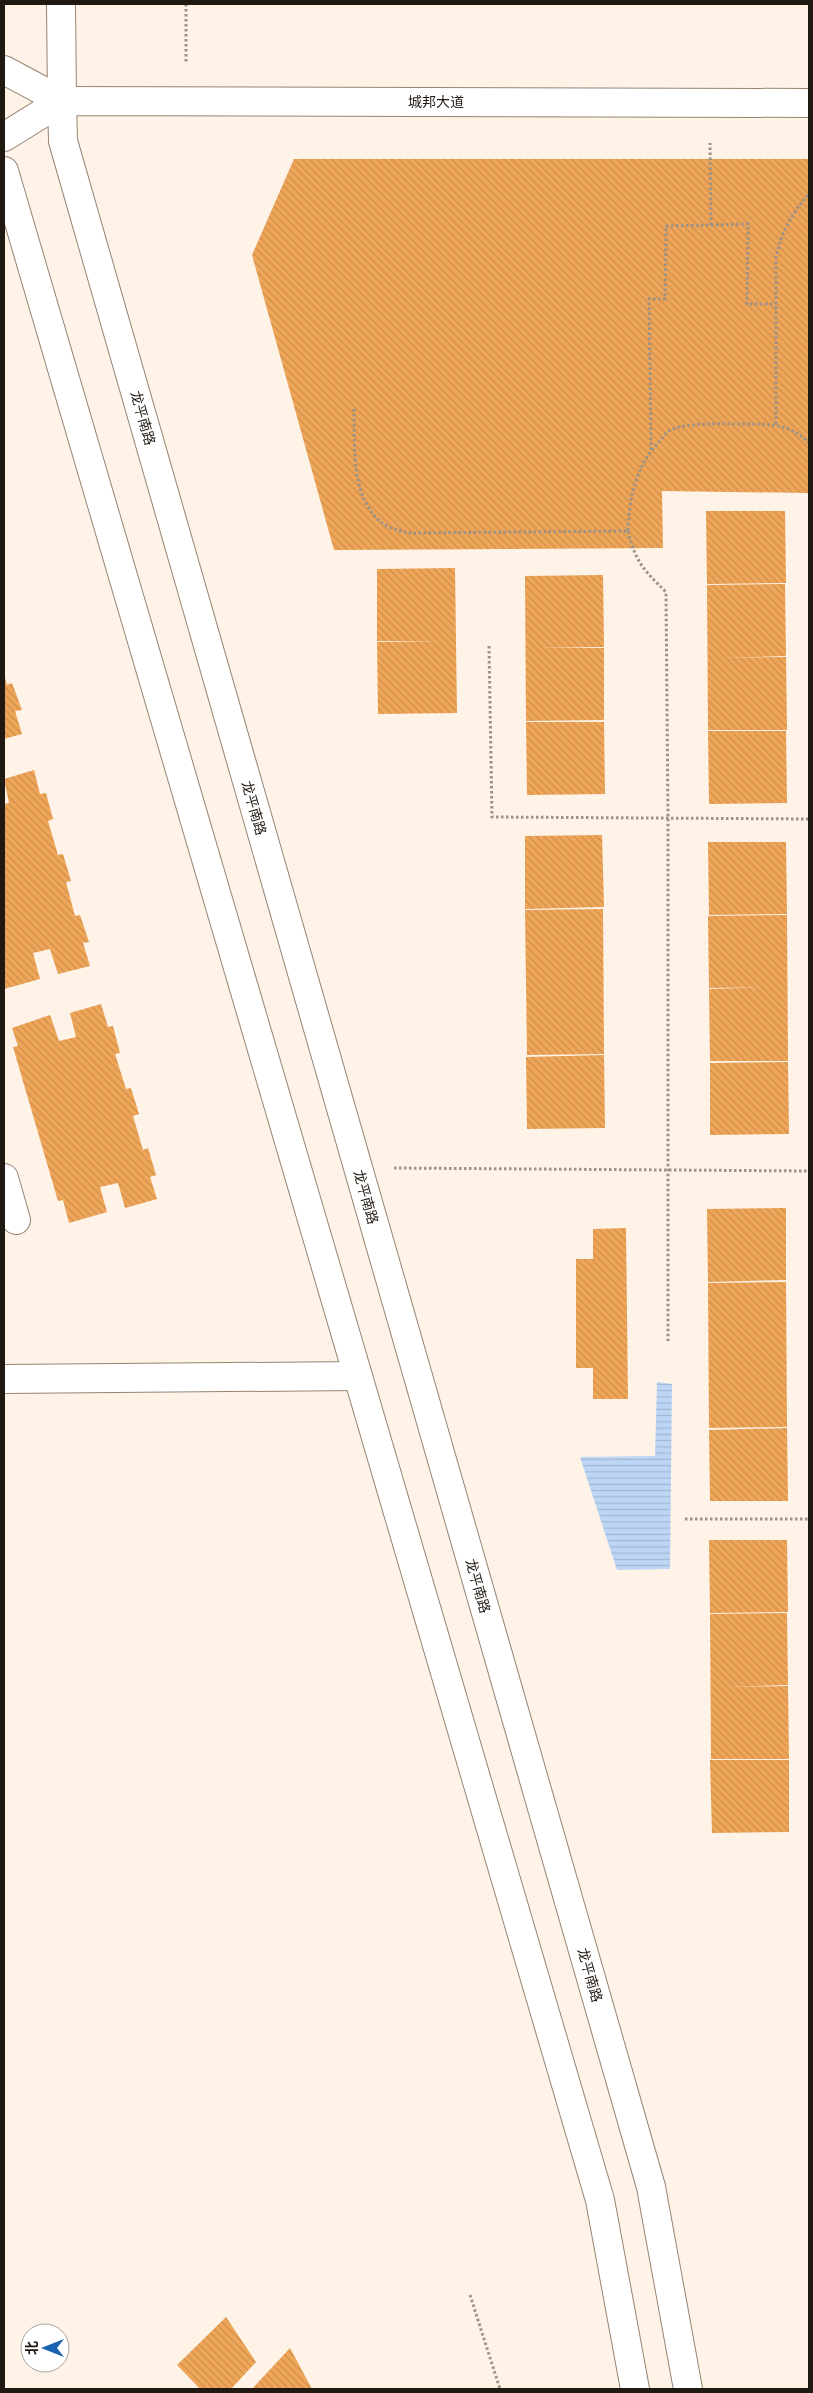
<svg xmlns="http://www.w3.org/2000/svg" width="813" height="2393" viewBox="0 0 813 2393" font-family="'Fira Sans Condensed','Noto Sans SC',sans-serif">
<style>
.water{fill:url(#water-rules)}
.building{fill:url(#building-back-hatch)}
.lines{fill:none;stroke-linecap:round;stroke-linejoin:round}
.minor-casing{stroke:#978472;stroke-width:30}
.major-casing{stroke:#978472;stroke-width:30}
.path{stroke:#9c9288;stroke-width:3;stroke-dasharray:2.5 2.5;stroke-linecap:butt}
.minor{stroke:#fff;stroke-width:28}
.major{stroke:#fff;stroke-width:28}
.labels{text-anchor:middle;stroke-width:4.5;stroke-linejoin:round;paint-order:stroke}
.street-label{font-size:14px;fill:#201912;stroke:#fff}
</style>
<defs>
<pattern id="water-rules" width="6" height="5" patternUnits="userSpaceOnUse" patternTransform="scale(1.25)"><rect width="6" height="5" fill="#bed6f5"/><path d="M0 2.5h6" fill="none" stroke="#a3b7d1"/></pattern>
<pattern id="building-back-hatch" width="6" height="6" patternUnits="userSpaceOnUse" patternTransform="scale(1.25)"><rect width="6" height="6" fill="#efa659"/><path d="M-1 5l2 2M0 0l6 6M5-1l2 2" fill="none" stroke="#cd8e4c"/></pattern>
</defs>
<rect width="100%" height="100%" fill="#fff2e6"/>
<path class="water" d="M657 1382 672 1384 670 1569 617 1570 580 1457 655 1456Z"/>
<g class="building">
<path d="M294 159H809V493L662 491 663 548 334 550 252 255Z"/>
<path d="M706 511H785L786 583 707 584Z"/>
<path d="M455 568 457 713 378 714 377 642 443 641H377V569Z"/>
<path d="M603 575 604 647 538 648H604V720L526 721 525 576Z"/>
<path d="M785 584 786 656 721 658 786 657 787 730H708L707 585Z"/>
<path d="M4 674 7 685 12 683 22 710 15 711 22 734 4 739Z"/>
<path d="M526 722H604L605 794 527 795Z"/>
<path d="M708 731H786L787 803 709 804Z"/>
<path d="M34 770 40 794 46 793 53 819 48 821 58 855 63 854 71 881 66 882 75 916 80 915 89 942 83 943 90 966 58 974 50 949 33 953 40 979 4 989V804L9 803 4 779Z"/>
<path d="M602 835 604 907 525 909V836Z"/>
<path d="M708 842H786L787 914 709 915Z"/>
<path d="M603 909 604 1054 527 1055 525 910Z"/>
<path d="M787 915 788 1061H710L709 989 774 987 709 988 708 916Z"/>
<path d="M101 1004 108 1027 113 1026 120 1053 115 1054 126 1089 131 1088 139 1114 133 1116 143 1150 148 1148 156 1175 150 1177 157 1199 125 1208 118 1183 100 1187 107 1212 69 1223 63 1200 58 1201 13 1047 18 1046 12 1028 50 1015 59 1041 76 1037 70 1013Z"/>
<path d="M604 1055 605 1128 527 1129 526 1057Z"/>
<path d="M788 1062 789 1134 710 1135V1063Z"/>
<path d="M786 1208V1280L708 1282 707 1209Z"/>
<path d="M626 1228 628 1399H593V1368H576V1259H593V1229Z"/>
<path d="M786 1282 787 1427 709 1428 708 1283Z"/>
<path d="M787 1428 788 1501H710L709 1430Z"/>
<path d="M709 1540H787L788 1612 710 1613Z"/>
<path d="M787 1613 788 1685 723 1687 788 1686 789 1759H711L710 1614Z"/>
<path d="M710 1760H789V1832L712 1833Z"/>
<path d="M226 2317 256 2362 231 2389H200L177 2365Z"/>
<path d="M290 2348 312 2389H252Z"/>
</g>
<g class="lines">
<defs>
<g id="minor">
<path d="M4 171 600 2200 635 2389"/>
<path d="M4 1178 16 1220"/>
<path d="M4 1379 358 1376"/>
<path d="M688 2389 651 2187 63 141 62 101 809 103"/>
</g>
<g id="major">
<path d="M61 4 62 101"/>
<path d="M4 70 62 101"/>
<path d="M4 137 62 101"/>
</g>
</defs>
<use href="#minor" class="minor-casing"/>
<use href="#major" class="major-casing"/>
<g class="path">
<path d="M186 4V62"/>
<path d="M711 225 748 224 747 304H776"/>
<path d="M354 409C355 446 350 497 382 523 388 528 400 530 407 533L628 531C629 498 636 466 659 442 662 439 665 433 669 431 684 422 724 424 742 424 768 424 789 423 809 443"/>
<path d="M776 424V258C781 232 792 213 809 194"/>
<path d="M651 450 649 299H665L666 226 711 225 710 143"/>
<path d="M628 531C636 563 643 569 666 592L668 818V1341"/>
<path d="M489 646 492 817 809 819"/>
<path d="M394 1168 809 1171"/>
<path d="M685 1519H809"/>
<path d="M470 2295 500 2389"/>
</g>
<use href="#minor" class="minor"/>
<use href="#major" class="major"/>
</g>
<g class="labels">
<g class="street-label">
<text x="436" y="107">城邦大道</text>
<text transform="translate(143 418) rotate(74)" y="5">龙平南路</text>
<text transform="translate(254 808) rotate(74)" y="5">龙平南路</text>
<text transform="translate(366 1197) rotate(74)" y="5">龙平南路</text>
<text transform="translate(478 1586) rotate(74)" y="5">龙平南路</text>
<text transform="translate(590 1975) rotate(74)" y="5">龙平南路</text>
</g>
</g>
<rect width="813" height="2393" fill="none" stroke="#201912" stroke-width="10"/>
<g transform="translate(45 2348) rotate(270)"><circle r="24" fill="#ffffff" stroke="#a6a3a0"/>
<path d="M0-4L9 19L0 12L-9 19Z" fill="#1962b2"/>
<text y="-8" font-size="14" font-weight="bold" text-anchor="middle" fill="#201912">北</text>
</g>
</svg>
